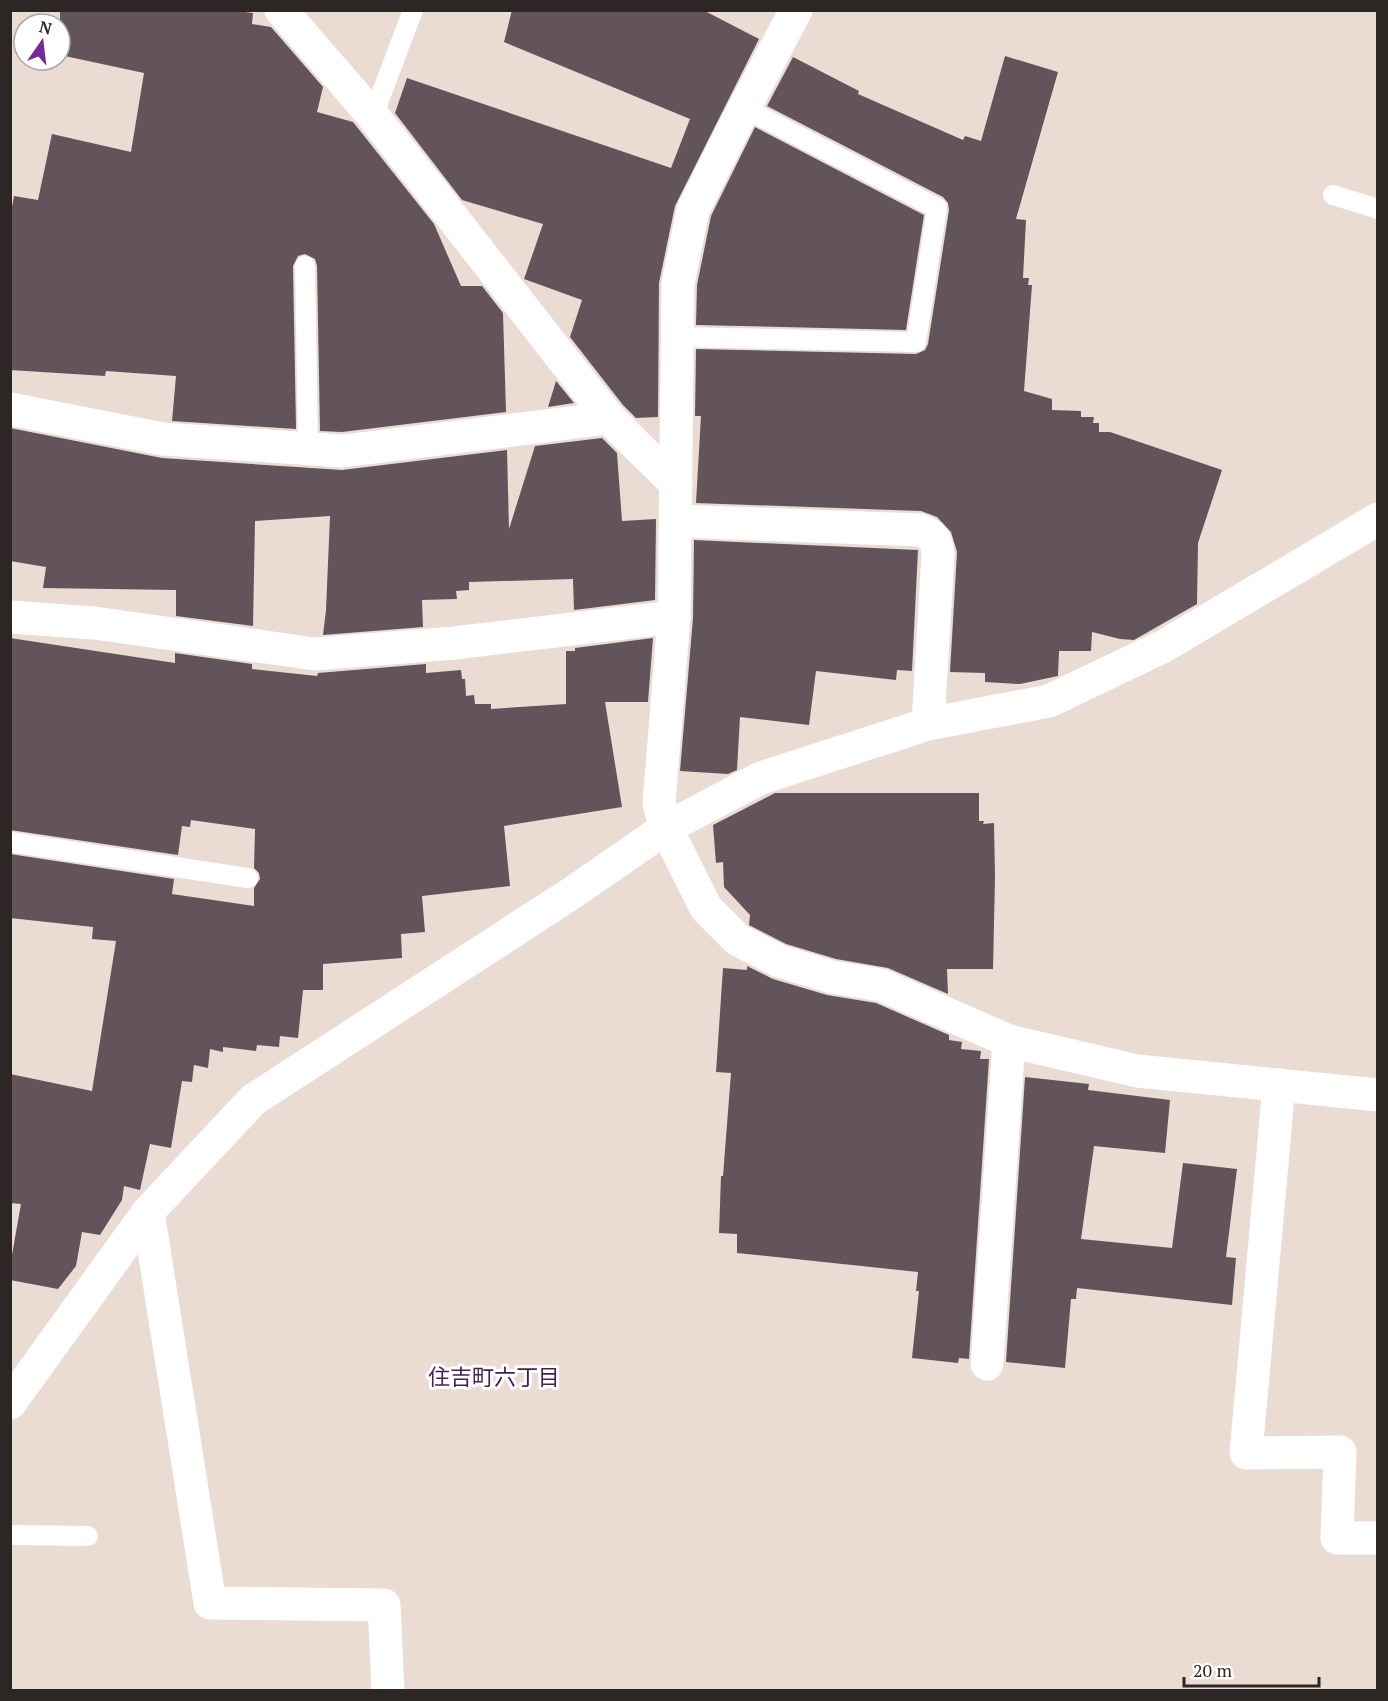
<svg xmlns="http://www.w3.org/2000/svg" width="1388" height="1701" viewBox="0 0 1388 1701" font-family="'PT Serif','Noto Sans JP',serif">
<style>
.building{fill:#62545a}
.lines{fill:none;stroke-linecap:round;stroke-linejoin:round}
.service{stroke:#fff;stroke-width:20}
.minor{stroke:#fff;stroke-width:33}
.labels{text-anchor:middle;stroke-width:6;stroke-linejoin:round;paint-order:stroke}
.neighbourhood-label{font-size:22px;fill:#452158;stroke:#fff}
</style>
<rect width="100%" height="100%" fill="#eadcd2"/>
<g class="building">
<path d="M60 10H229L253 13 252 24 271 27 323 87 317 112 353 122 434 224 461 286H482L503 313 506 412 342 432 320 431 317 266 315 259 305 254 298 256 293 266 296 429 172 421 176 376 106 371 105 376 10 370V218L14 196 38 200 52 134 131 152 144 73 60 55Z"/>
<path d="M512 10H703L759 39 675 206 659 283 658 417 636 418 623 405 570 337 582 300 524 279 543 224 462 200 395 113 407 78 671 168 690 119 504 42Z"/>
<path d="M1005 56 1058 72 1016 219 1026 220 1023 278H1029L1028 285H1032L1024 391 1052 399V410L1081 411V417H1094L1093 423H1099V432H1110L1222 470 1198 543 1197 604 1134 640 1120 639 1092 632 1091 651H1059L1058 676 1020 684 985 682V673L950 672 957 552 951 532 937 517 921 511 696 503 701 416H695L696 349 916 354 925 350 928 344 949 210 948 203 943 197 767 106 793 57 859 91 858 94 963 140 965 136 981 141Z"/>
<path d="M755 127 924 215 906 330 696 325 697 285 711 216Z"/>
<path d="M556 381 574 403 548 407Z"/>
<path d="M10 428 162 458 342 470 507 450 509 529 535 446 602 438 617 453 622 521 656 519 655 600 574 610 573 579 469 582V590L456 591 457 599 422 600 423 627 323 635 326 610 330 516 255 521 253 626 176 616V590L43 588 46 567 10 561Z"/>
<path d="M694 540 918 550 912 671 897 670 896 680 816 671 809 725 740 717 737 770 728 774 680 771 693 618Z"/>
<path d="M10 638 175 663V653L252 664V669L317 676 318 673 426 664V673L461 670 462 679H465L466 696 474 695 475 704H491V709L566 704V651H575V648L653 638 648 702H605L622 807 504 826 510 886 422 896 425 932 401 934 402 958 323 964V990H303L298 1038 280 1036 279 1047 257 1045 256 1051 223 1047V1052L210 1049 208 1068 194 1065 192 1082 182 1081 171 1148 150 1144 140 1190 124 1186 122 1200 100 1235 82 1232 76 1266 58 1289 10 1280V1266L21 1204 10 1203V1074L92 1091 116 941 92 939 93 927 10 918V854L174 879 172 894 254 906V888L260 879 259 873 254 868 255 829 191 820 190 827 182 826 178 855 10 830Z"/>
<path d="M775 793H979V821H984L983 824 994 823 995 878 993 969H947L948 994 888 968 836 959 786 944 749 925 750 915 724 887 723 862 716 863 713 825Z"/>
<path d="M747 966 773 979 827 995 876 1003 949 1035V1040L962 1042 961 1049 981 1051 980 1059H989L969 1359 959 1358 958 1363 912 1358 919 1291H916L918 1272 737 1253V1234L719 1233 721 1176H723L731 1073 716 1072 723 968 747 970Z"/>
<path d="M1025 1077 1089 1084 1088 1090 1170 1100 1165 1153 1094 1146 1081 1239 1172 1248 1183 1163 1237 1169 1226 1257 1236 1258 1232 1305 1077 1288 1076 1299H1071L1065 1368 1006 1362Z"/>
</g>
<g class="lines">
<g class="service">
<path d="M373 116 413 10"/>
<path d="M1333 195 1378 209"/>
<path d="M305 266 308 448"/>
<path d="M678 337 916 342 937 208 744 108"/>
<path d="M10 842 248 878"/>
<path d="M10 1535 88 1536"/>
</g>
<g class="minor">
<path d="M281 10 373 116 609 418 676 484"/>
<path d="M796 10 736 124 693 210 678 283 674 617 659 804 666 828 706 908 738 940 779 961 832 977 881 985 1009 1041 1137 1071 1378 1095"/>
<path d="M10 409 163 439 343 451 609 418"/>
<path d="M676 521 920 530C933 535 937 540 938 554L928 724"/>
<path d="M10 617 94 623 315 654 454 643 674 617"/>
<path d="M1279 1085 1246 1453 1340 1452 1337 1538H1378"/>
<path d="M148 1212 210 1603 384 1605 388 1690"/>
<path d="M987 1364 1009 1041"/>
<path d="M10 1403 148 1212 253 1100 572 893 666 828 761 778 928 724 1049 701 1164 646 1378 519"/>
</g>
</g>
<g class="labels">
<g class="neighbourhood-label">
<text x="494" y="1385">住吉町六丁目</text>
</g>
</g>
<rect width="1388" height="1701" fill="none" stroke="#2c2724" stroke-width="24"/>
<g transform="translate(42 42) rotate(14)"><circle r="28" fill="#ffffff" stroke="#aba9a7" stroke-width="1.5"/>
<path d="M0-4.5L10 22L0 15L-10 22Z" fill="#77299b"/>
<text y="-9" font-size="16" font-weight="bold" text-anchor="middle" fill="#2c2724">N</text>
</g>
<path d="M1184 1677v9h135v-9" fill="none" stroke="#2c2724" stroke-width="3"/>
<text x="1193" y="1677" font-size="18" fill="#2c2724" stroke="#ffffff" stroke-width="4.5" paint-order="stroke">20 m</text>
</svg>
